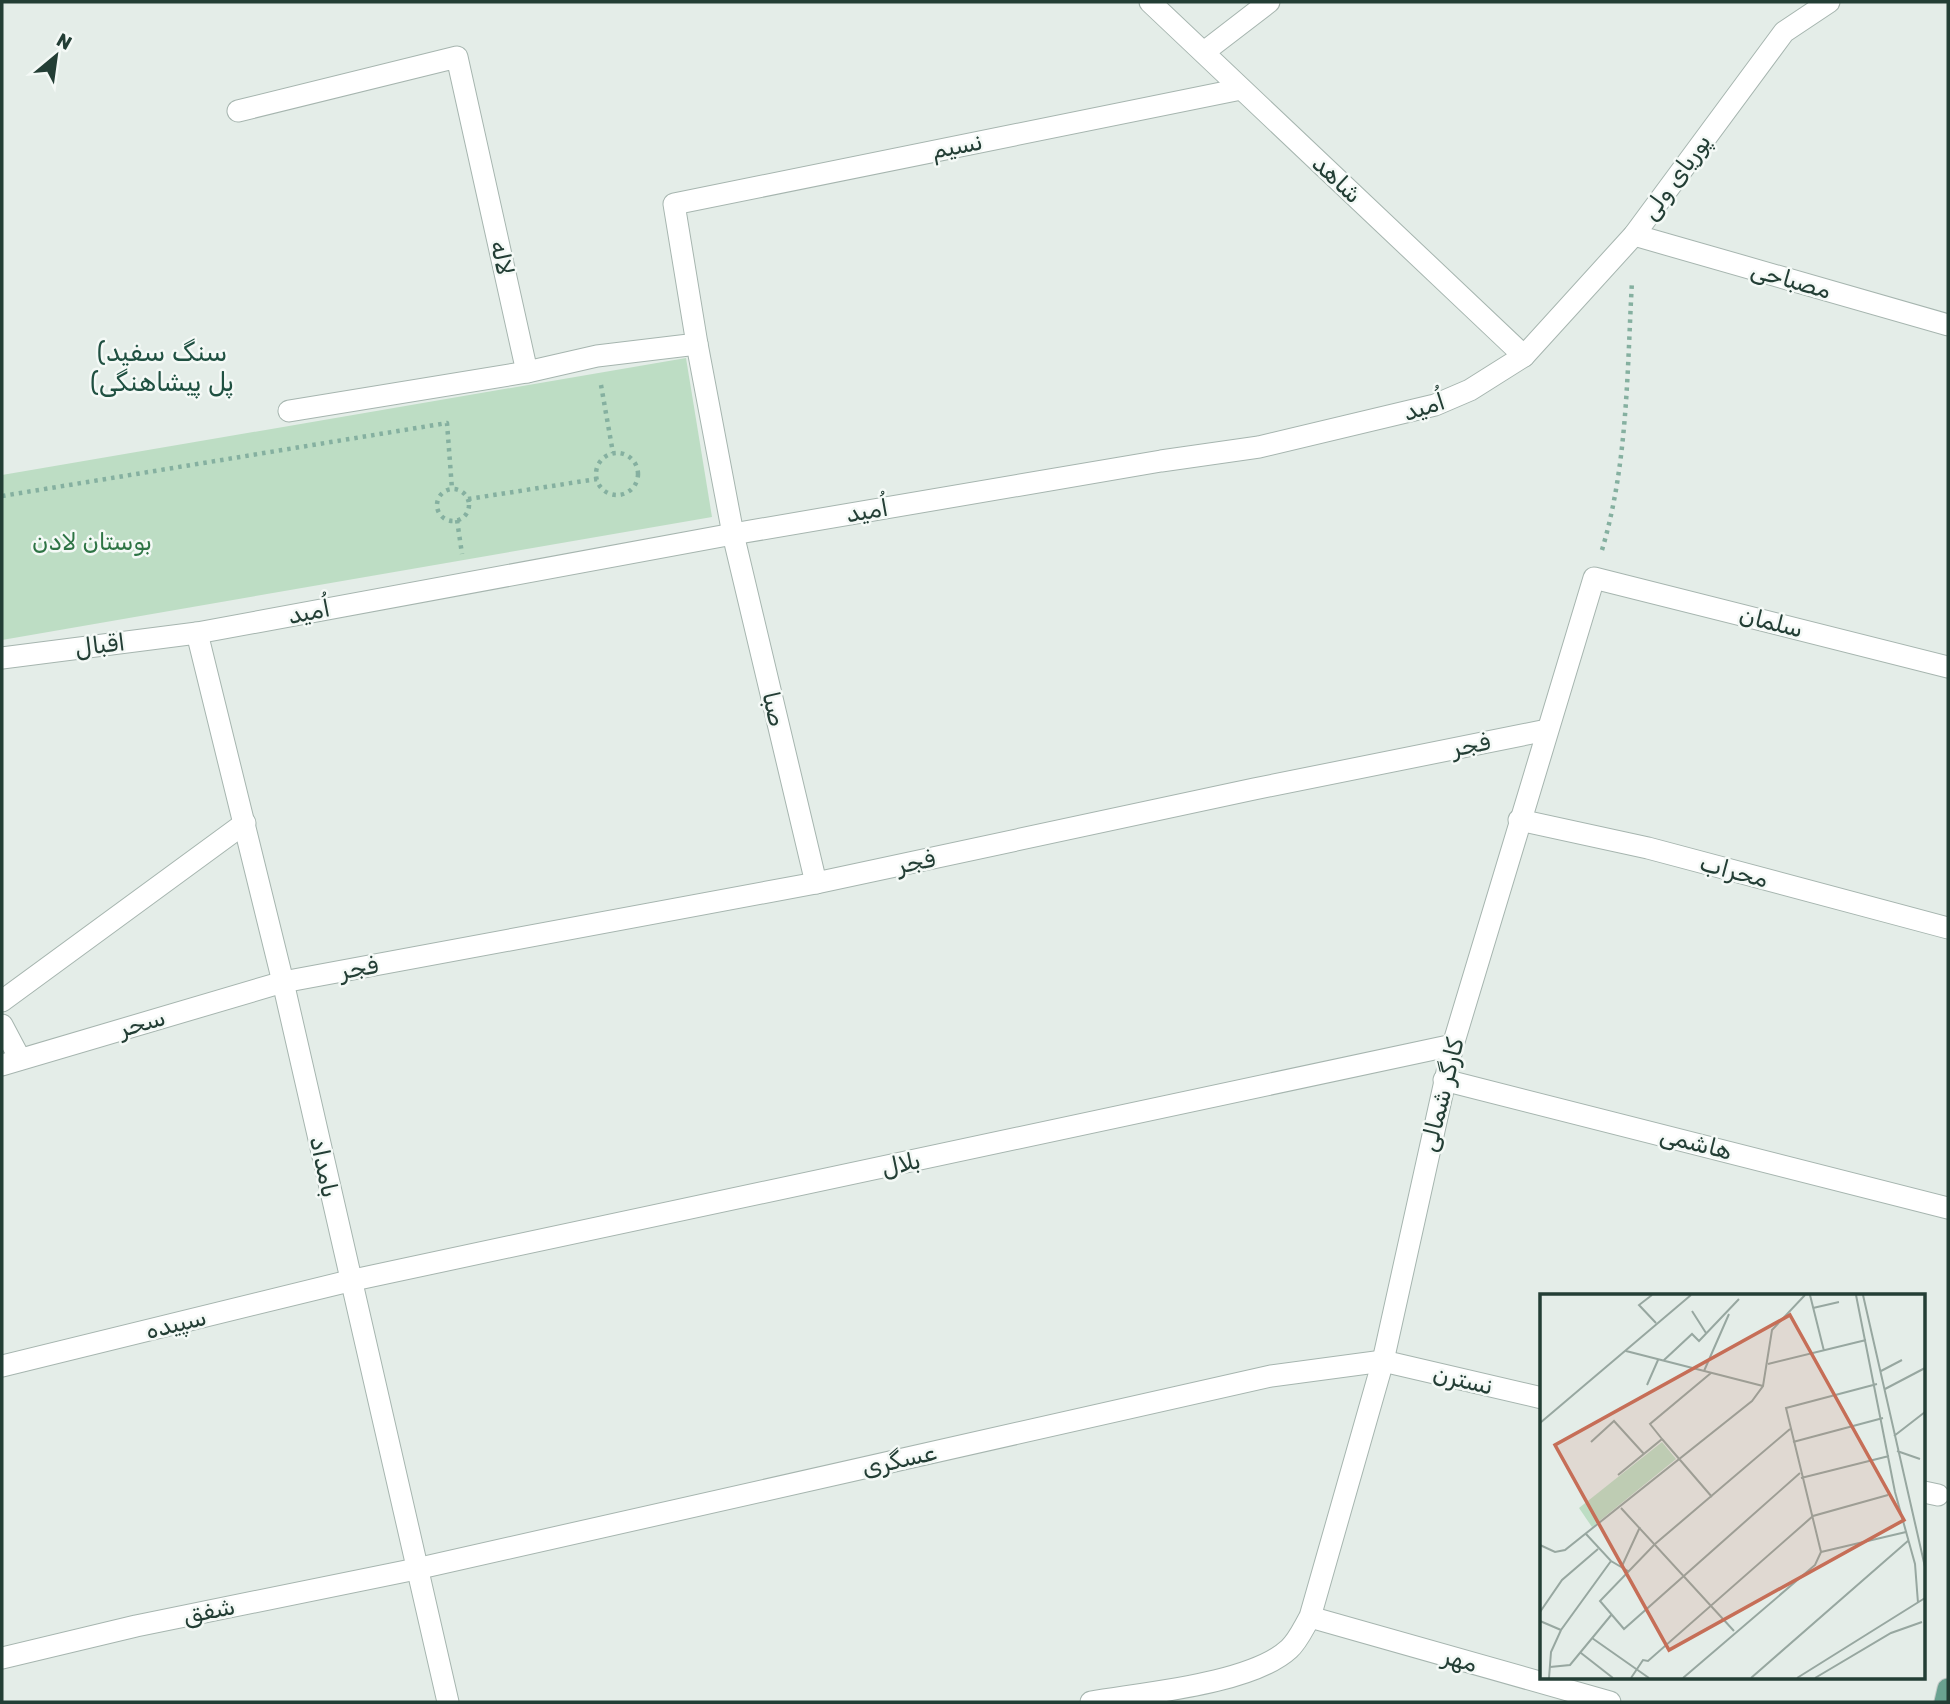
<svg xmlns="http://www.w3.org/2000/svg" width="1950" height="1704" viewBox="0 0 1950 1704" font-family="Rubik,Vazirmatn,sans-serif">
<style>
.green{fill:#bdddc4}
.lines{fill:none;stroke-linecap:round;stroke-linejoin:round}
.minor-casing{stroke:#a6b5af;stroke-width:23}
.major-casing{stroke:#c1c9c6;stroke-width:23}
.path{stroke:#85b0a0;stroke-width:4.5;stroke-dasharray:3.5 5;stroke-linecap:butt}
.minor{stroke:#fff;stroke-width:21}
.major{stroke:#69a190;stroke-width:21}
.labels{text-anchor:middle;stroke-width:5;stroke-linejoin:round;paint-order:stroke}
.street-label{font-size:24px;fill:#233e35;stroke:#f4f9f6}
.park-label{font-size:24px;fill:#2e7445;stroke:#f4f9f6}
.neighbourhood-label{font-size:26px;fill:#1f5041;stroke:#f4f9f6}
.inset-road{fill:none;stroke:#97a7a0;stroke-width:2}
.view{fill:#c66e57;fill-opacity:0.15;stroke:#c66e57;stroke-width:3.5}
.inset-edge{fill:none;stroke:#233e35;stroke-width:3.5}
</style>
<rect width="100%" height="100%" fill="#e4ede8"/>
<path class="green" d="M686 358 712 517 2 640V475Z"/>
<g class="lines">
<defs>
<g id="minor">
<path d="M1150 2 1524 356"/>
<path d="M1204 52 1269 2"/>
<path d="M238 111 457 57 527 372"/>
<path d="M1634 235 1948 325"/>
<path d="M697 344 733 534 816 883"/>
<path d="M289 411 527 372 597 356 697 344 674 204 1241 89"/>
<path d="M197 633 283 982 448 1702"/>
<path d="M2 658 197 633 733 534 1161 461 1259 447 1435 405 1470 390 1524 356 1634 235 1784 32 1829 2"/>
<path d="M1519 820 1648 848 1948 928"/>
<path d="M2 1001 245 823"/>
<path d="M2 1025 20 1059"/>
<path d="M2 1065 283 982 816 883 1254 789 1547 730"/>
<path d="M1444 1080 1948 1208"/>
<path d="M2 1366 349 1281 1453 1045"/>
<path d="M1924 1492 1938 1495"/>
<path d="M1310 1617 1610 1702"/>
<path d="M2 1658 136 1626 416 1569 1271 1376 1383 1361 1542 1398"/>
<path d="M1091 1702C1143 1693 1251 1684 1289 1649 1298 1641 1304 1627 1310 1617L1383 1361 1453 1045 1594 578 1948 667"/>
</g>
<path id="major" d="M1945 1702 1948 1689"/>
</defs>
<use href="#minor" class="minor-casing"/>
<use href="#major" class="major-casing"/>
<g class="path">
<path d="M601 385 613 453"/>
<circle cx="617" cy="474" r="21"/>
<circle cx="453" cy="505" r="16"/>
<path d="M2 496 447 423 452 489"/>
<path d="M468 499 597 479"/>
<path d="M457 520 462 554"/>
<path d="M1602 550C1628 463 1627 371 1632 281"/>
</g>
<use href="#minor" class="minor"/>
<use href="#major" class="major"/>
</g>
<g class="labels">
<g class="street-label">
<text transform="translate(957 146) rotate(-11)" y="8">نسیم</text>
<text transform="translate(1676 177) rotate(-54)" y="8">پوریای ولی</text>
<text transform="translate(1337 179) rotate(43)" y="8">شاهد</text>
<text transform="translate(502 258) rotate(78)" y="8">لاله</text>
<text transform="translate(1791 280) rotate(16)" y="8">مصباحی</text>
<text transform="translate(1424 407) rotate(-18)" y="8">اُمید</text>
<text transform="translate(867 511) rotate(-10)" y="8">اُمید</text>
<text transform="translate(309 612) rotate(-11)" y="8">اُمید</text>
<text transform="translate(1771 622) rotate(14)" y="8">سلمان</text>
<text transform="translate(100 645) rotate(-7)" y="8">اقبال</text>
<text transform="translate(774 709) rotate(77)" y="8">صبا</text>
<text transform="translate(1471 745) rotate(-11)" y="8">فجر</text>
<text transform="translate(916 862) rotate(-12)" y="8">فجر</text>
<text transform="translate(1734 871) rotate(15)" y="8">محراب</text>
<text transform="translate(359 968) rotate(-10)" y="8">فجر</text>
<text transform="translate(142 1023) rotate(-16)" y="8">سحر</text>
<text transform="translate(1442 1095) rotate(-76)" y="8">کارگر شمالی</text>
<text transform="translate(1696 1143) rotate(14)" y="8">هاشمی</text>
<text transform="translate(901 1164) rotate(-12)" y="8">بلال</text>
<text transform="translate(324 1167) rotate(78)" y="8">بامداد</text>
<text transform="translate(176 1324) rotate(-14)" y="8">سپیده</text>
<text transform="translate(1463 1380) rotate(13)" y="8">نسترن</text>
<text transform="translate(899 1460) rotate(-13)" y="8">عسگری</text>
<text transform="translate(209 1611) rotate(-11)" y="8">شفق</text>
<text transform="translate(1460 1660) rotate(16)" y="8">مهر</text>
</g>
<g class="park-label">
<text x="92" y="550">بوستان لادن</text>
</g>
<g class="neighbourhood-label">
<text x="162" y="361">(سنگ سفید<tspan x="162" dy="30">(پل پیشاهنگی</tspan></text>
</g>
</g>
<g transform="translate(1540 1294)">
<rect width="385" height="385" fill="#e4ede8"/>
<path d="M122 148 136 165 52 233 39 214Z" fill="#bdddc4"/>
<path class="inset-road" d="M112 1 99 11 116 29M270 1 284 57M316 1 355 198 375 270 378 309M323 1 385 273M273 14 299 8M152 17 166 39M86 57 223 92M123 67 152 40 159 47 199 5M228 70 326 46M164 77 189 20M341 77 362 66M107 91 118 66M345 95 385 74M0 129 151 1M250 135 115 250 60 307 84 335 260 179M354 142 385 118M122 145 172 203M51 148 74 127 104 160M253 148 343 124M357 157 380 165M78 181 122 145 110 130 171 79M261 184 349 162M81 214 194 337M46 240 71 267 88 277M0 251 15 258 25 256 212 107 223 92 232 36 265 1M281 258 246 114 337 90M281 258 366 238M82 272 100 233M0 318 22 286 58 255M0 327 21 336M52 344 109 384M41 359 73 384M10 373 30 371 72 320M9 384 11 358 21 336 71 267M91 384 103 366 108 367 273 222 348 201M143 384 275 271 281 258M211 384 369 246M257 384 385 304M275 384 351 339 382 328"/>
<path class="view" d="M250 21 364 226 129 356 15 151Z"/>
<rect width="385" height="385" class="inset-edge"/>
</g>
<rect width="1950" height="1704" fill="none" stroke="#233e35" stroke-width="7"/>
<g transform="translate(56 56) rotate(29)" stroke="#f4f9f6" stroke-width="5" paint-order="stroke">
<path d="M0-5L12 26L0 18L-12 26Z" fill="#233e35"/>
<text y="-10" font-size="19" font-weight="bold" text-anchor="middle" fill="#233e35">N</text>
</g>
</svg>
